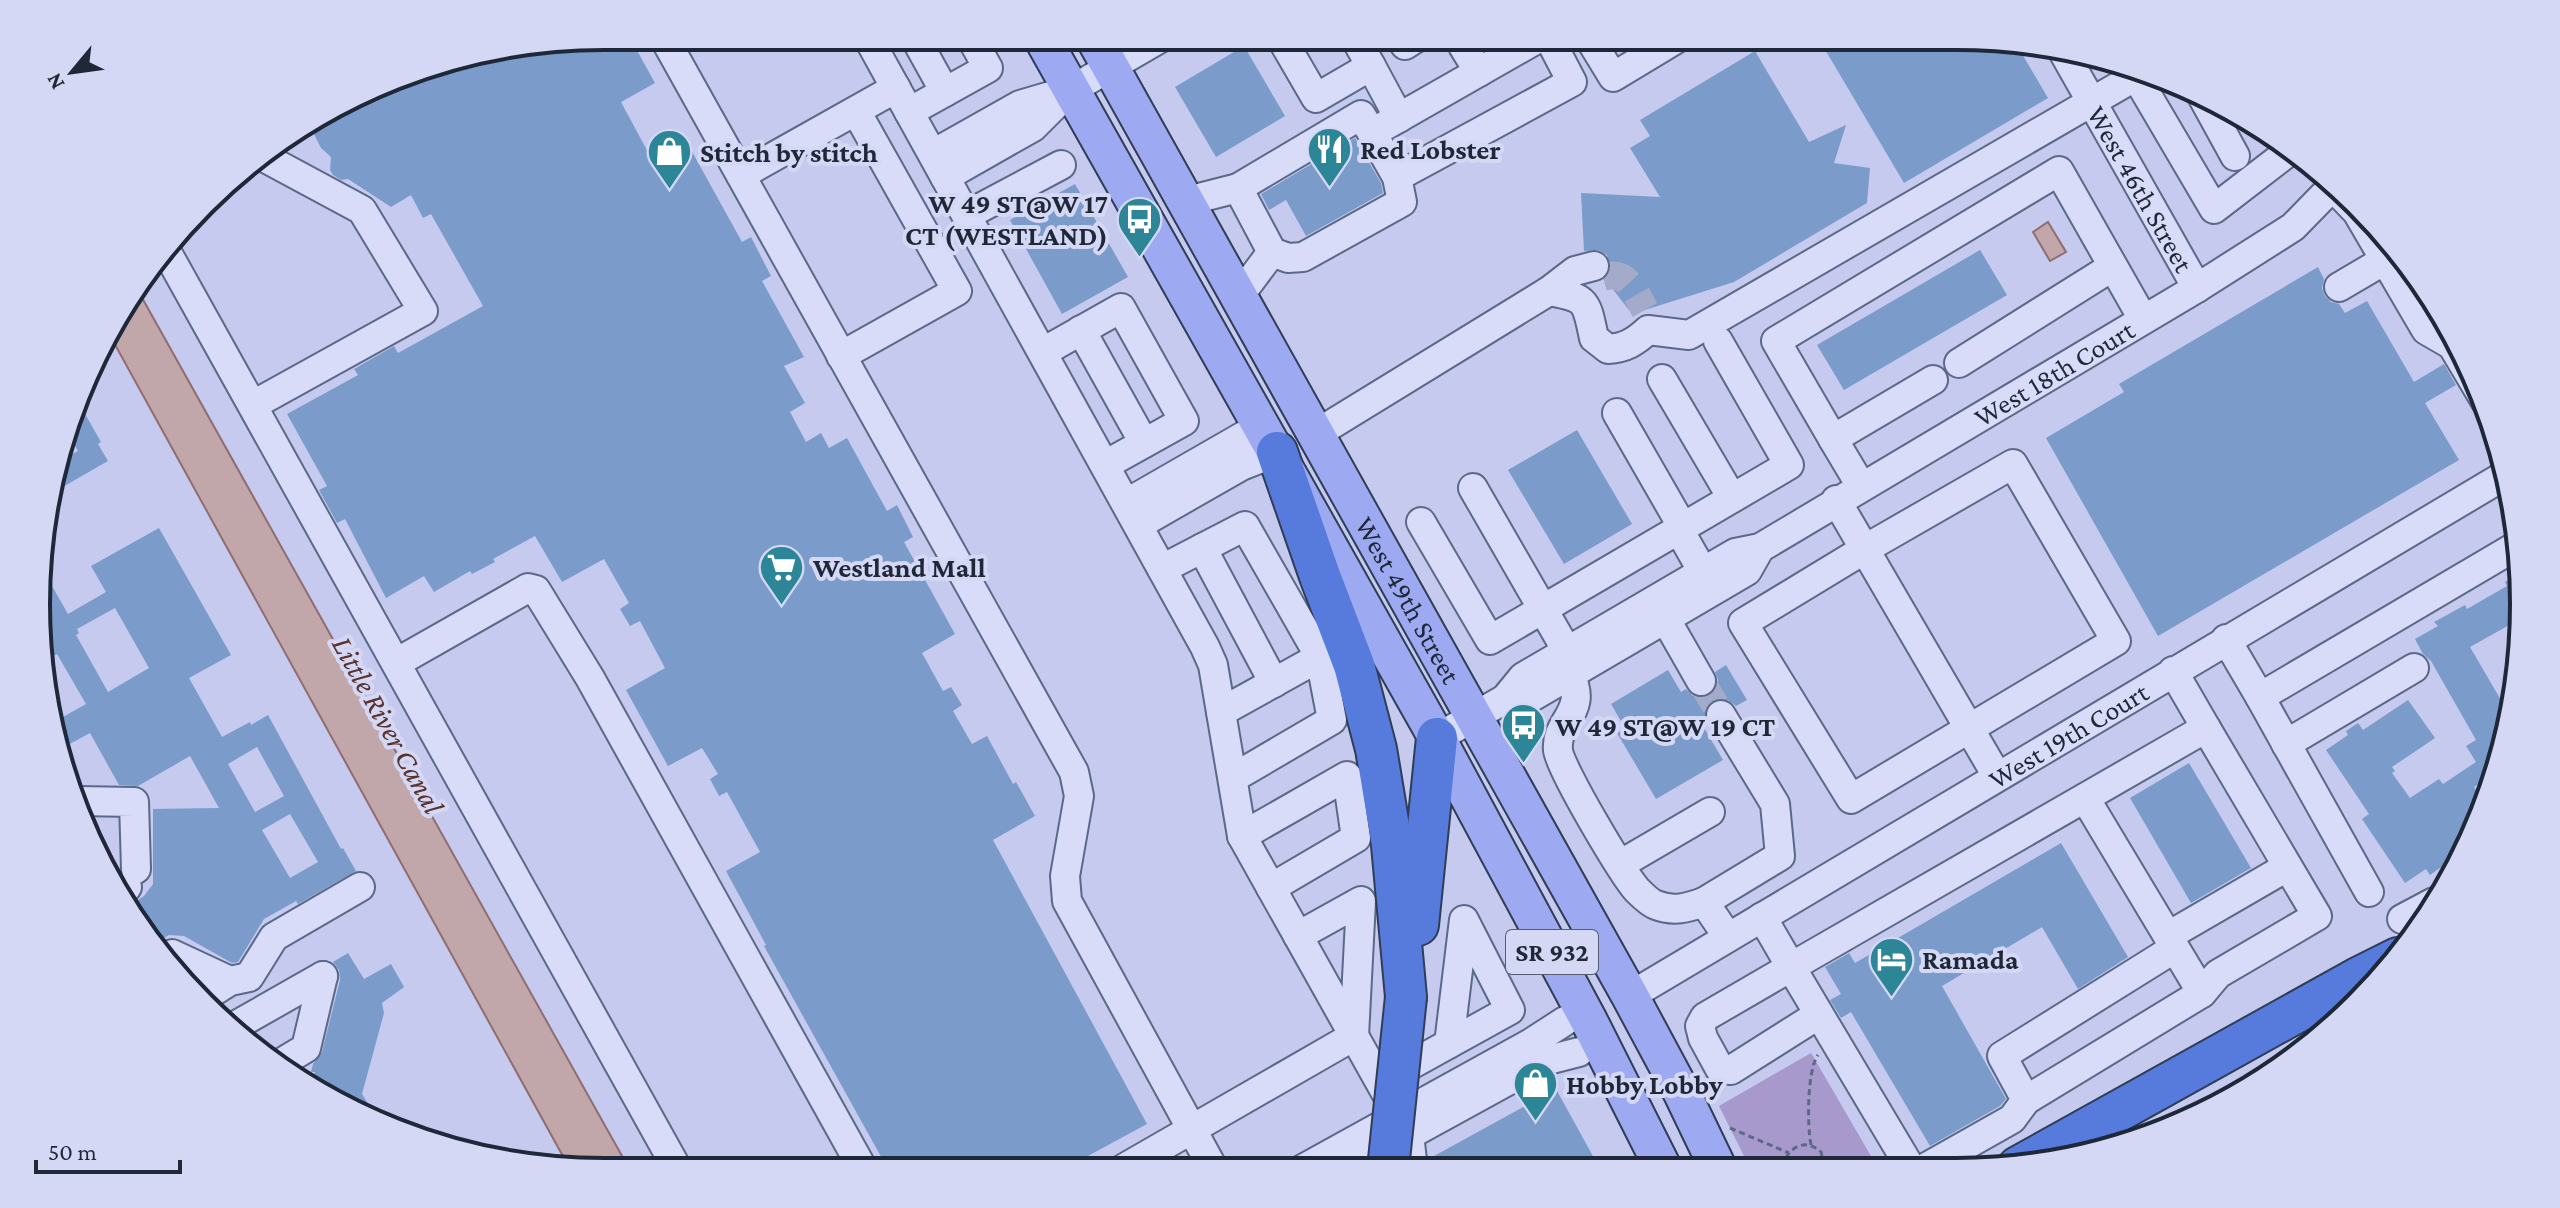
<svg xmlns="http://www.w3.org/2000/svg" width="2560" height="1208" viewBox="0 0 2560 1208" font-family="'Crimson Pro',serif">
<style>
.green{fill:#a799cc}
.water{fill:#c1a6aa;stroke:#8f6d70;stroke-width:2}
.building{fill:#7b9ccb;fill-rule:evenodd}
.lines{fill:none;stroke-linecap:round;stroke-linejoin:round}
.minor-tunnel{stroke:#a4aaca;stroke-width:28;stroke-dasharray:28 14;stroke-linecap:butt}
.minor-casing{stroke:#5b6989;stroke-width:32}
.major-casing{stroke:#2f3d56;stroke-width:40}
.highway-casing{stroke:#2f3d56;stroke-width:44}
.path{stroke:#5b6989;stroke-width:3;stroke-dasharray:6 4;stroke-linecap:butt}
.minor{stroke:#d8dcf8;stroke-width:28}
.major{stroke:#9da9f0;stroke-width:36}
.highway{stroke:#577bdc;stroke-width:40}
.highway-bridge-casing{stroke:#2f3d56;stroke-width:44;stroke-linecap:butt}
.highway-bridge{stroke:#577bdc;stroke-width:40}
.labels{text-anchor:middle;stroke-width:8;stroke-linejoin:round;paint-order:stroke}
.shield{fill:#d4d8f5;stroke:#555d71;stroke-width:2}
.shield-label{font-size:26px;font-weight:bold;fill:#1f2839}
.poi-label{font-size:28px;font-weight:bold;fill:#1f2839;stroke:#d4d8f5;text-anchor:start}
.street-label{font-size:28px;fill:#1f2839;stroke:#d4d8f5}
.water-label{font-size:30px;font-style:italic;fill:#58332e;stroke:#d4d8f5}
.rim{fill:none;stroke:#1f2839;stroke-width:4}
</style>
<rect width="100%" height="100%" fill="#c5caee"/>
<path class="green" d="M1811 1053 1814 1058 1878 1168H1750L1719 1106Z"/>
<g class="water">
<path d="M2048 222 2066 252 2050 261 2033 232Z"/>
<path d="M136 287 608 1131 631 1172 570 1169 108 332 112 320Z"/>
</g>
<g class="building">
<path d="M604 36H629L655 83 621 102 656 167 690 148 742 242 751 237 771 276 762 281 804 357 784 366 805 403 790 412 806 442 821 433 829 448 847 438 887 511 897 505 913 537 904 542 955 634 922 653 943 691 951 687 962 705 953 711 972 744 987 736 1013 784 1016 782 1035 816 993 840 1147 1124 1062 1170 889 1171 764 946 766 945 726 871 760 852 727 792 719 796 710 779 718 774 702 748 668 766 626 690 665 668 640 621 630 626 620 609 629 603 604 559 562 582 535 536 493 559 495 562 472 574 470 571 434 592 424 576 386 598 345 519 337 523 319 490 327 486 287 414 358 375 354 369 394 346 398 353 483 306 431 214 423 218 411 195 391 207 348 179 341 180 333 175 330 170 331 157 321 148 313 132 324 126 321 120 421 66Z"/>
<path d="M1817 36H1956L2015 42 2048 98 1904 183Z"/>
<path d="M1244 46 1285 116 1216 157 1175 87Z"/>
<path d="M1755 51 1809 142 1846 125 1834 163 1870 168 1867 203 1734 282 1632 314 1605 279 1610 270 1607 255 1598 250 1584 251 1581 193 1660 197 1630 148 1650 136 1640 120Z"/>
<path d="M1355 138 1381 183 1383 193 1306 236 1286 200 1269 210 1261 194Z"/>
<path d="M1075 184 1128 277 1062 314 1010 220Z"/>
<path d="M1980 250 2007 295 1844 390 1817 345Z"/>
<path d="M2318 267 2324 279 2322 288 2325 296 2331 302 2339 304 2345 313 2367 301 2414 382 2444 364 2456 385 2425 403 2459 460 2158 636 2046 438 2124 392 2119 384Z"/>
<path d="M80 405 101 442 98 444 108 461 47 496 59 461 78 451 69 435Z"/>
<path d="M1577 430 1632 524 1564 564 1508 470Z"/>
<path d="M159 528 231 655 189 678 222 737 250 722 251 725 268 715 341 849 343 848 356 871 298 904 296 901 264 919 238 962 232 963 184 936 169 935 151 946 127 907 144 896 153 884V809L219 808 190 756 138 786 119 785 90 733 66 746 64 743 61 745 54 722 86 704 57 654 41 663 42 645 52 639 43 621 44 572 68 614 106 592 91 566ZM115 608 149 668 108 692 76 635 79 633 77 629ZM257 747 284 796 255 812 228 764ZM290 814 318 862 290 878 262 830Z"/>
<path d="M2521 572 2524 604 2521 636 2513 623 2470 647 2512 719 2495 775 2474 787 2486 804 2481 822 2466 847 2449 859 2450 861 2430 875 2426 869 2405 883 2362 819 2369 814 2326 750 2348 735 2346 731 2358 723 2363 730 2408 700 2435 738 2392 767 2395 771 2392 773 2410 798 2439 779 2443 784 2476 762 2466 746 2476 740 2431 661 2423 654 2415 639 2438 626 2434 622 2465 605 2467 609 2507 586 2505 582Z"/>
<path d="M1726 665 1747 700 1736 706 1728 700H1713L1706 708V723L1703 726 1723 760 1656 799 1617 733 1625 728 1611 704 1668 670 1681 692 1686 689 1693 696H1709L1716 689 1718 680 1715 672Z"/>
<path d="M2189 763 2251 868 2191 903 2130 798Z"/>
<path d="M2061 843 2128 957 2078 989 2042 927 1942 986 2006 1099 2000 1106 1930 1146 1851 1012 1841 1018 1830 1000 1841 994 1825 967 1849 953 1855 963Z"/>
<path d="M348 953 364 979 391 964 404 987 382 1003 384 1013 362 1094 382 1126 312 1082 315 1072H311L313 1064 322 1052 340 980 339 970 333 962Z"/>
<path d="M1556 1089 1600 1169H1441L1434 1156Z"/>
</g>
<g class="lines">
<g class="minor-tunnel">
<path d="M1603 277C1628 270 1634 291 1645 310"/>
<path d="M1701 681 1721 715"/>
</g>
<defs>
<g id="minor">
<path d="M663 36 1074 772 1079 796 1065 876 1067 901 1214 1170"/>
<path d="M867 36 1205 647 1213 665 1242 836 1409 1134 1413 1169"/>
<path d="M914 36 945 92"/>
<path d="M1280 36 1316 98 1371 66 1354 36"/>
<path d="M1399 36 1405 45 1419 36"/>
<path d="M1542 36 1372 133 1397 177 1572 82 1548 36"/>
<path d="M1588 36 1613 77 1681 36"/>
<path d="M1463 46 1479 72"/>
<path id="s1" d="M2060 46 2197 288"/>
<path d="M1371 66 1399 118"/>
<path d="M2130 66 2214 209 2292 149"/>
<path d="M2201 94 2235 156"/>
<path d="M909 112 988 68 970 36"/>
<path d="M933 154 1020 105 1071 90 1164 36"/>
<path d="M741 175 896 88"/>
<path d="M945 177 1033 127 1067 93"/>
<path d="M2332 186 2357 212 2426 330 2452 345 2486 402"/>
<path d="M1238 188 1272 252 1288 258 1303 257 1402 202 1397 177"/>
<path d="M1187 201 1238 188 1361 115 1372 133"/>
<path d="M967 215 1061 165"/>
<path d="M164 247 679 1172"/>
<path d="M2339 287 2385 260"/>
<path d="M1549 291C1588 298 1586 301 1594 338L1608 349C1625 348 1635 342 1648 330L1689 335 2145 71"/>
<path d="M1239 296 1272 252"/>
<path d="M1081 330 1144 443"/>
<path d="M1043 352 1121 308 1184 421 1105 465"/>
<path d="M841 356 957 291 856 111"/>
<path d="M1959 363 2112 267"/>
<path d="M1662 379 1732 498"/>
<path d="M1933 380 1833 439 1776 341 2059 171 2143 319"/>
<path d="M253 405 423 311 362 210 258 154"/>
<path d="M1617 413 1682 526"/>
<path d="M1316 434 1549 291 1575 271 1594 266"/>
<path d="M1833 439 1861 486"/>
<path d="M2013 464 2116 641 1851 799 1743 623 1865 549Z"/>
<path d="M1473 488 1567 651"/>
<path d="M1836 500 1997 776"/>
<path d="M1127 503 1261 426"/>
<path d="M1421 522 1490 640 1789 465 1718 341"/>
<path d="M1138 525 1241 466 1277 452"/>
<path d="M1678 528 1703 572"/>
<path d="M1202 548 1274 683"/>
<path d="M1162 569 1245 526 1320 657 1332 720 1233 778"/>
<path d="M1657 604 1701 681"/>
<path d="M2226 639 2260 697 2518 545"/>
<path d="M396 663 528 588 536 590 590 678 864 1171"/>
<path d="M2173 671 2206 728"/>
<path d="M1570 675C1589 712 1555 720 1558 750 1560 769 1623 874 1637 890 1642 895 1650 903 1656 905 1674 912 1687 908 1704 902L1728 937"/>
<path d="M2260 697 2369 892"/>
<path d="M1505 699 1532 697 1747 571 1760 548"/>
<path d="M1221 712 1320 657"/>
<path id="s2" d="M1437 738 1505 699 1523 677 1735 553 1760 548 2197 288 2293 227 2335 184"/>
<path d="M2286 744 2414 668"/>
<path d="M2085 798 2202 993 2026 1100 2002 1056 2175 948"/>
<path d="M78 801 134 802 136 869"/>
<path d="M1242 836 1347 776 1356 838 1271 888"/>
<path d="M1621 864 1710 812"/>
<path d="M118 892 127 887"/>
<path d="M1704 902 1780 856 1775 804 1721 715"/>
<path d="M1762 917 1791 967 2206 728 2317 916 2218 974 2202 993"/>
<path d="M2402 919 2434 902"/>
<path d="M2168 936 2287 867"/>
<path d="M162 959 172 954 230 981"/>
<path id="s3" d="M1630 996 2507 474"/>
<path d="M200 1000 230 981 249 977 274 937 360 887"/>
<path d="M1818 1015 1731 1070 1720 1069 1703 1038 1700 1026 1705 1017 1791 967 1910 1167"/>
<path d="M228 1030 323 976"/>
<path d="M281 1063 306 1048 323 976"/>
<path d="M1387 1078 1510 1010 1464 920 1449 1044"/>
<path d="M1927 1167 2012 1119 2026 1100"/>
<path d="M1347 1169 1544 1061 1579 1052"/>
<path d="M1121 1170 1354 1036 1361 901 1298 936"/>
<path d="M1301 1170 1531 1043 1565 1021"/>
</g>
<g id="major">
<path d="M1041 36 1437 738 1589 1021 1663 1168"/>
<path id="s4" d="M1093 36 1630 996 1682 1093 1718 1168"/>
</g>
<g id="highway">
<path d="M1277 452 1320 576 1354 665 1376 749 1392 845 1406 997"/>
<path d="M1418 925 1437 738"/>
<path d="M2018 1167 2358 978 2398 958"/>
</g>
</defs>
<use href="#minor" class="minor-casing"/>
<use href="#major" class="major-casing"/>
<use href="#highway" class="highway-casing"/>
<g class="path">
<path d="M1730 1128 1789 1153"/>
<path d="M1811 1145C1807 1126 1807 1070 1818 1055"/>
<path d="M1786 1168 1787 1156C1796 1143 1809 1141 1821 1152L1825 1168"/>
</g>
<use href="#minor" class="minor"/>
<use href="#major" class="major"/>
<use href="#highway" class="highway"/>
<defs>
<path id="highway-bridge" d="M1388 1169 1406 997"/>
</defs>
<use href="#highway-bridge" class="highway-bridge-casing"/>
<use href="#highway-bridge" class="highway-bridge"/>
</g>
<defs>
<symbol id="restaurant-pin" viewBox="-11 -11 22 30"><path d="M0 17L-7.5 6A9.5 9.5 0 1 1 7.5 6Z" fill="#2c8697" stroke="#d4d8f5"/><path d="M-5-6h1v4h1v-4h1v4h1v-4h1v5L-1.5 .5V6h-2V.5L-5-1ZM5-6V6H3V1.5H1.5Q1.5-4 5-6Z" fill="#fff"/></symbol>
<symbol id="shop-pin" viewBox="-11 -11 22 30"><path d="M0 17L-7.5 6A9.5 9.5 0 1 1 7.5 6Z" fill="#2c8697" stroke="#d4d8f5"/><path d="M-5-2.5h2.3a2.7 3.5 0 0 1 5.4 0H5L5.5 6h-11ZM-1.5-2.5h3a1.5 2.3 0 0 0-3 0Z" fill="#fff"/></symbol>
<symbol id="bus-pin" viewBox="-11 -11 22 30"><path d="M0 17L-7.5 6A9.5 9.5 0 1 1 7.5 6Z" fill="#2c8697" stroke="#d4d8f5"/><path d="M-5-6H5V4H4V6H2V4H-2V6H-4V4H-5ZM-3.5-4V0h7V-4ZM-3.5 1.2v1.5H-2V1.2ZM2 1.2v1.5H3.5V1.2Z" fill="#fff"/></symbol>
<symbol id="supermarket-pin" viewBox="-11 -11 22 30"><path d="M0 17L-7.5 6A9.5 9.5 0 1 1 7.5 6Z" fill="#2c8697" stroke="#d4d8f5"/><path d="M-6-5.5h2.5l.6 2H6L4.5 2H-2.5L-4.4-4H-6ZM-1.5 3.2a1.3 1.3 0 1 0 .1 0ZM3 3.2a1.3 1.3 0 1 0 .1 0Z" fill="#fff"/></symbol>
<symbol id="hotel-pin" viewBox="-11 -11 22 30"><path d="M0 17L-7.5 6A9.5 9.5 0 1 1 7.5 6Z" fill="#2c8697" stroke="#d4d8f5"/><path d="M-6-4.5h1.5V1H6V5H4.5V3h-9V5H-6ZM-4 0a1.8 1.8 0 1 1 3.6 0ZM.5 0V-2.5h3Q6-2.5 6 0Z" fill="#fff"/></symbol>
</defs>
<g fill-rule="evenodd">
<use href="#restaurant-pin" x="1304" y="124" width="51" height="69"/>
<use href="#shop-pin" x="644" y="126" width="51" height="69"/>
<use href="#bus-pin" x="1114" y="194" width="51" height="69"/>
<use href="#supermarket-pin" x="756" y="542" width="51" height="69"/>
<use href="#bus-pin" x="1498" y="700" width="51" height="69"/>
<use href="#hotel-pin" x="1866" y="934" width="51" height="69"/>
<use href="#shop-pin" x="1510" y="1058" width="51" height="69"/>
</g>
<g class="labels">
<rect class="shield" x="1506" y="930" width="92" height="44" rx="6"/>
<g class="shield-label">
<text x="1552" y="961">SR 932</text>
</g>
<g class="poi-label">
<text x="1360" y="159">Red Lobster</text>
<text x="700" y="162">Stitch by stitch</text>
<text x="1108" y="213" text-anchor="end">W 49 ST@W 17<tspan x="1108" dy="32">CT (WESTLAND)</tspan></text>
<text x="813" y="577">Westland Mall</text>
<text x="1555" y="736">W 49 ST@W 19 CT</text>
<text x="1922" y="969">Ramada</text>
<text x="1566" y="1094">Hobby Lobby</text>
</g>
<g class="street-label">
<text dy="10" stroke="none"><textPath href="#s1" startOffset="164">West 46th Street</textPath></text>
<text dy="10" stroke="none"><textPath href="#s2" startOffset="720">West 18th Court</textPath></text>
<text dy="10" stroke="none"><textPath href="#s4" startOffset="646">West 49th Street</textPath></text>
<text dy="10" stroke="none"><textPath href="#s3" startOffset="510">West 19th Court</textPath></text>
</g>
<g class="water-label">
<text transform="translate(388 725) rotate(61)" y="10">Little River Canal</text>
</g>
</g>
<path d="M0 0H2560V1208H0ZM604 50H1956A554 554 0 0 1 2510 604V604A554 554 0 0 1 1956 1158H604A554 554 0 0 1 50 604V604A554 554 0 0 1 604 50Z" fill="#d4d8f5" fill-rule="evenodd"/>
<path class="rim" d="M604 50H1956A554 554 0 0 1 2510 604V604A554 554 0 0 1 1956 1158H604A554 554 0 0 1 50 604V604A554 554 0 0 1 604 50Z"/>
<g transform="translate(72 72) rotate(241)" stroke="#d4d8f5" stroke-width="6" paint-order="stroke">
<path d="M0-6L14 30L0 20L-14 30Z" fill="#1f2839"/>
<text y="-12" font-size="22" font-weight="bold" text-anchor="middle" fill="#1f2839">N</text>
</g>
<path d="M36 1160v12h144v-12" fill="none" stroke="#1f2839" stroke-width="4"/>
<text x="48" y="1160" font-size="24" fill="#1f2839" stroke="#d4d8f5" stroke-width="6" paint-order="stroke">50 m</text>
</svg>
